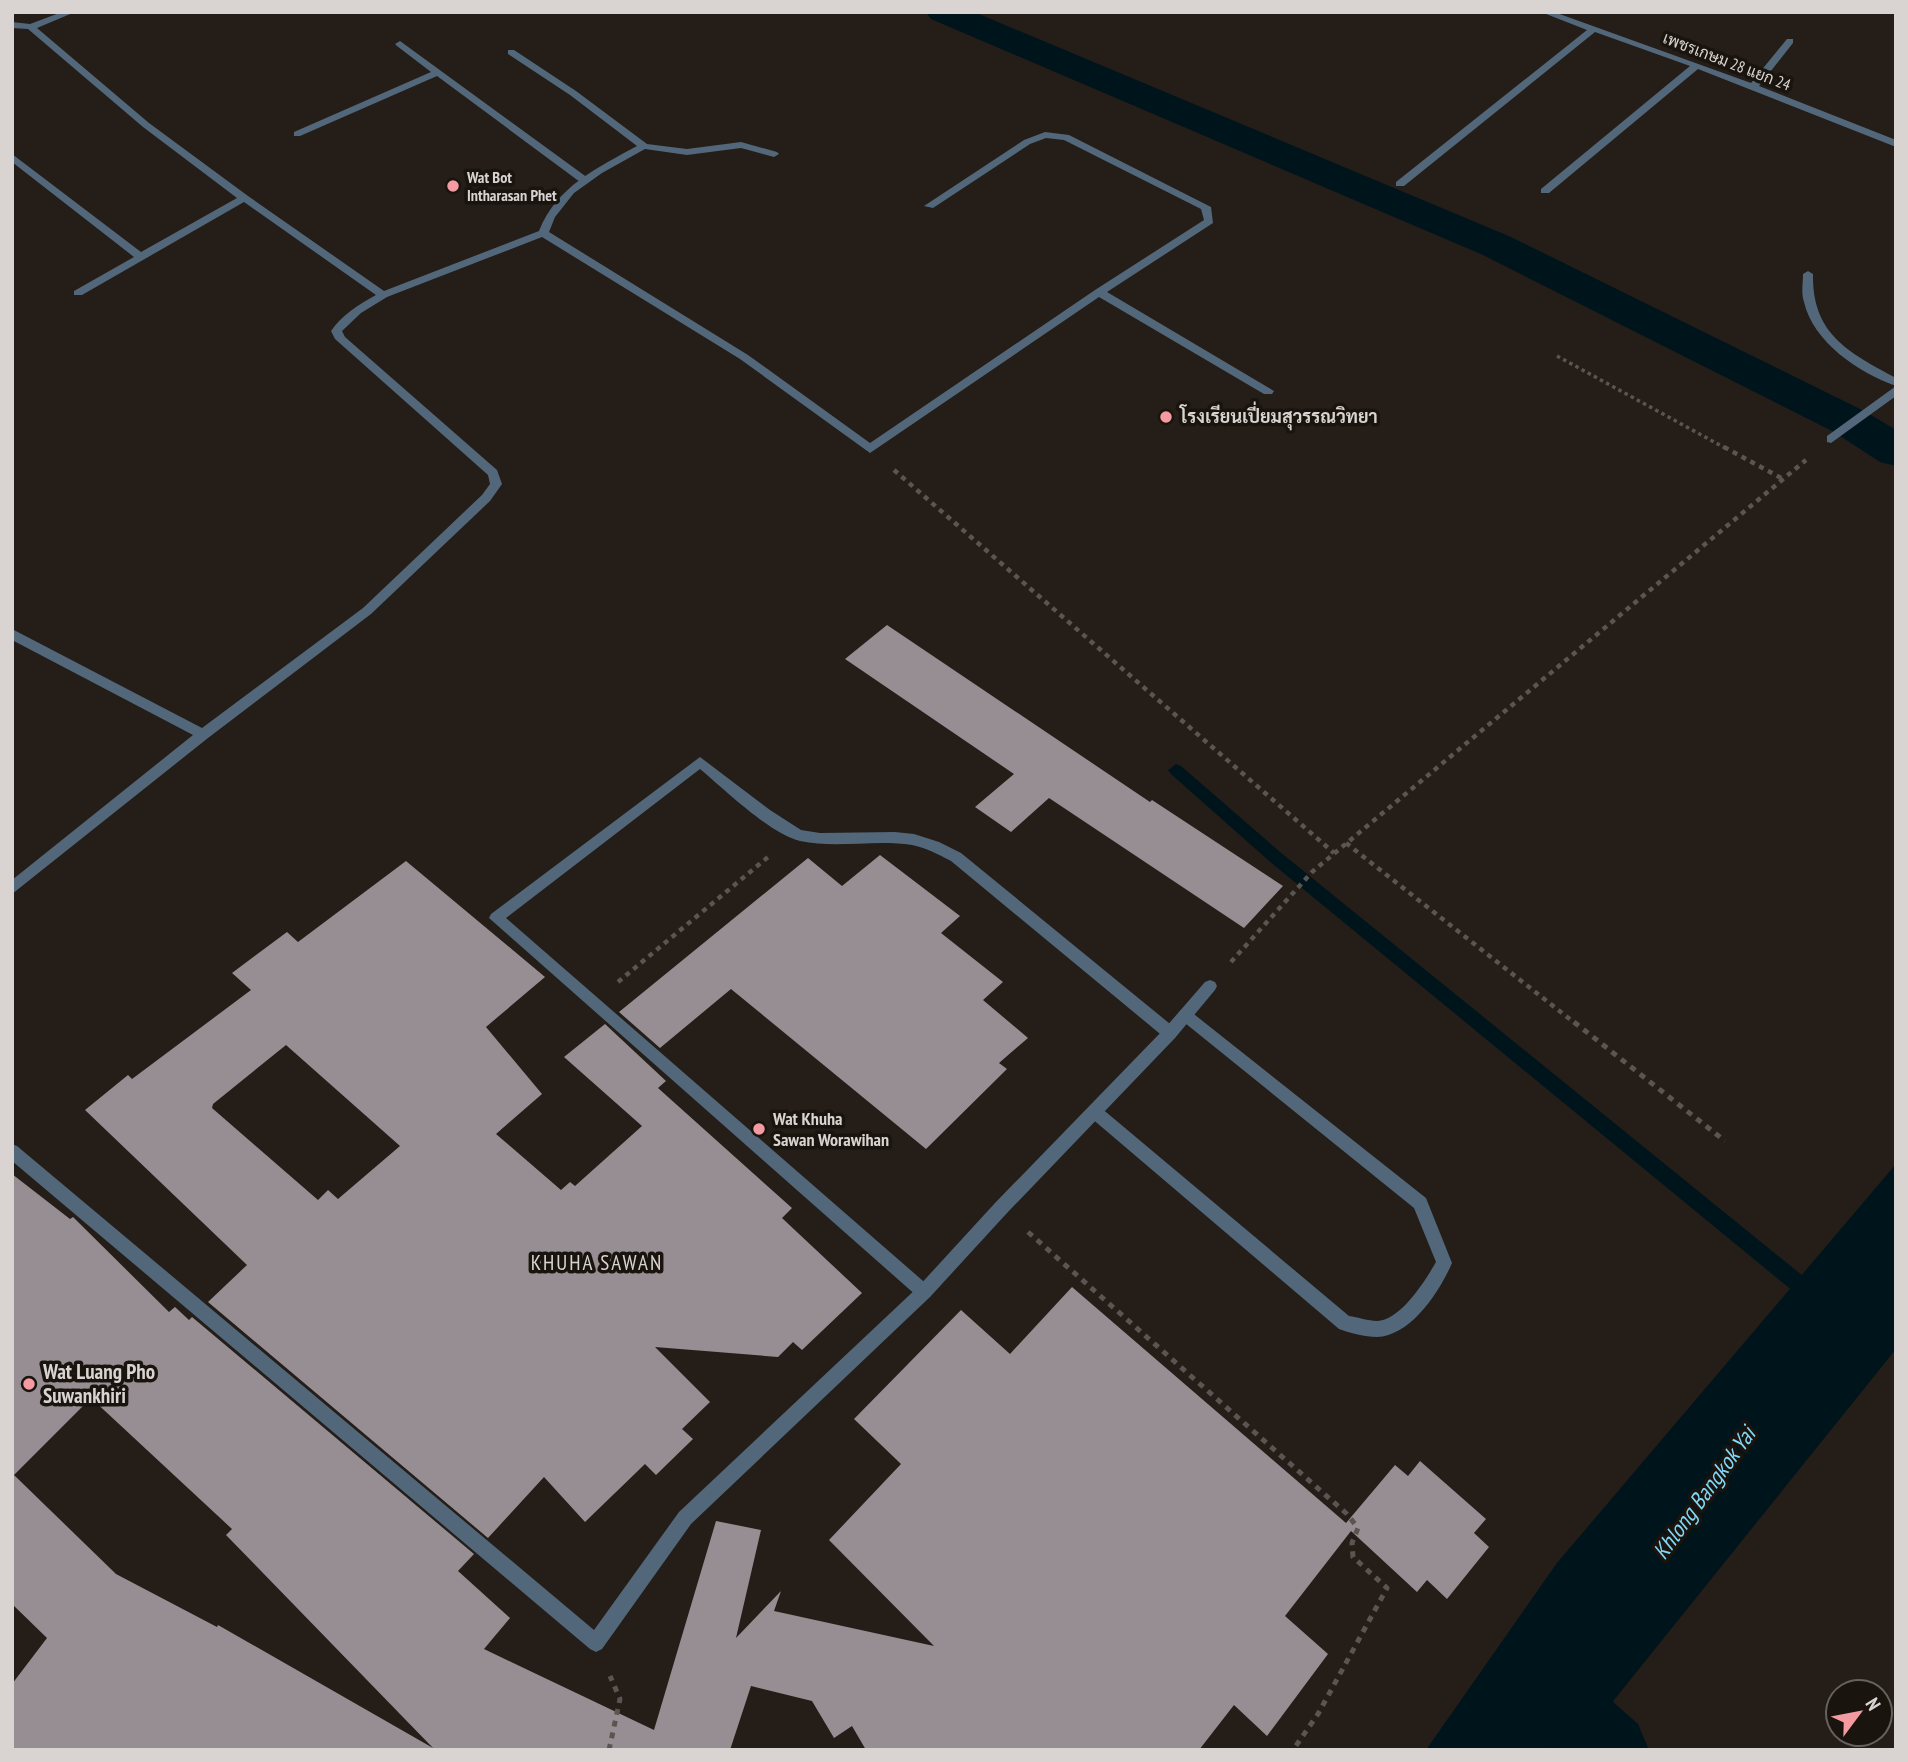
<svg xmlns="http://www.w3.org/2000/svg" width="1908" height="1762" viewBox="0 0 1908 1762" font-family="'PT Sans Narrow',Sarabun,sans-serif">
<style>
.water{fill:#00141c}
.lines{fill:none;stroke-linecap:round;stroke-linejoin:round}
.stream{fill:#00141c;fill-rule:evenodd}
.canal{fill:#00141c;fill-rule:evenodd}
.building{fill:#978e93;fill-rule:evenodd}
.path-far2{stroke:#5b5551;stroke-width:3.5;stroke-dasharray:3.5 3.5;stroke-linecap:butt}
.path-far1{stroke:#5b5551;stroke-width:4.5;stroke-dasharray:5 5;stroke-linecap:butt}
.path{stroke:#5b5551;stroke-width:5;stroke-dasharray:6 6;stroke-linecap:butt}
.service{fill:#52677a;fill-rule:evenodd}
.minor{fill:#52677a;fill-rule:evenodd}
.poi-dot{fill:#f49aa1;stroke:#1a140f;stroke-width:2.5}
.labels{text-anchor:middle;stroke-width:7;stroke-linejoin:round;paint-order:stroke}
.far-street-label{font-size:16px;fill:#d9d4d1;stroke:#1a140f}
.far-poi-label{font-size:16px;font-weight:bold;fill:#d9d4d1;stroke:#1a140f;text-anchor:start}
.poi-label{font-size:18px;font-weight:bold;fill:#d9d4d1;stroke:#1a140f;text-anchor:start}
.quarter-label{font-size:21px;letter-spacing:2px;fill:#d9d4d1;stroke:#1a140f}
.near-poi-label{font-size:21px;font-weight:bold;fill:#d9d4d1;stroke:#1a140f;text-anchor:start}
.near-water-label{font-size:23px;font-style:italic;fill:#80d8f8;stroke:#1a140f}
</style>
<rect width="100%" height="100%" fill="#241d18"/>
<path class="water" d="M1896 1164V1349L1614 1700 1585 1750H1426L1557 1563Z"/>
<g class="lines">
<path class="stream" d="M1176 764 1181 766 1280 852 1819 1289 1821 1295 1819 1301 1812 1304 1805 1301 1268 860 1171 774 1168 770Z"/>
<g class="canal">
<path d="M926 12H974L1511 237 1866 412 1896 430V466L1880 462 1834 432 1483 255 931 19Z"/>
<path d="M1553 1662 1579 1672 1638 1724 1649 1750H1557L1527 1724 1517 1698 1527 1672Z"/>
</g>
</g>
<g class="building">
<path d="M887 625 1150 802 1152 800 1283 886 1244 928 1049 798 1011 832 975 807 1014 774 845 659Z"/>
<path d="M880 855 960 916 941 933 1003 982 983 1000 1028 1038 999 1063 1007 1069 926 1149 731 989 660 1048 619 1012 808 858 842 886Z"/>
<path d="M406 861 545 977 486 1027 542 1094 496 1134 561 1190 570 1182 575 1186 642 1126 564 1057 605 1024 666 1081 658 1088 792 1208 782 1218 862 1293 802 1350 793 1342 778 1357 655 1347 710 1402 682 1429 693 1439 656 1475 645 1464 585 1522 544 1477 488 1538 208 1302 247 1265 85 1110 128 1075 132 1079 251 990 232 973 287 932 298 942ZM286 1045 400 1146 338 1199 328 1190 318 1200 212 1108 213 1104Z"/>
<path d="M12 1174 70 1219 73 1217 169 1312 175 1307 189 1320 192 1317 474 1554 458 1571 510 1618 484 1649 654 1730 716 1521 761 1530 736 1638 781 1591 774 1611 934 1646 829 1540 901 1464 854 1419 961 1310 1010 1354 1072 1287 1346 1523 1395 1465 1408 1476 1420 1461 1486 1519 1474 1533 1489 1547 1447 1599 1427 1580 1417 1592 1351 1531 1285 1616 1328 1654 1267 1736 1234 1705 1199 1750H866L852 1726 834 1738 812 1701 751 1686 730 1750H12V1684L47 1638 12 1604ZM91 1398 232 1529 226 1535 433 1748 218 1625 217 1627 116 1574 14 1475Z"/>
</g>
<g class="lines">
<path class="path-far2" d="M1557 356 1727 449"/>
<g class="path-far1">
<path d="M1724 447 1783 479"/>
<path d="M894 470 1334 853"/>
<path d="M1346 843 1576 1024"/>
<path d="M1231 962 1312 872 1806 460"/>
<path d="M618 982 768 857"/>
</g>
<g class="path">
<path d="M1574 1022 1725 1141"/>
<path d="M1028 1232 1347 1514 1358 1528 1352 1543 1353 1557 1387 1588 1318 1714 1293 1750"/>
<path d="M609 1750 620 1699 610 1676"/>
</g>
<g class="service">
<path d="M400 41 588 178V182H580L437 76 300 136H294V132L431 72 397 46 395 44Z"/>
<path d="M700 757 770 810 801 830 820 833 895 832 914 834 939 842 961 853 1175 1028 1177 1033 1175 1038 1170 1039 1165 1038 951 861C938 854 926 848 912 845 874 839 837 849 800 841 770 834 724 789 700 769L506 918 930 1287 932 1292 930 1297 924 1300 918 1297 489 918 491 914Z"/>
<path d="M1185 1009 1190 1011 1426 1198 1452 1263C1440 1291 1411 1336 1377 1337 1365 1337 1350 1333 1339 1329L1090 1117 1087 1112 1090 1107 1095 1105 1100 1107 1349 1316C1358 1317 1368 1321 1377 1321 1401 1320 1425 1281 1436 1262L1414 1208 1180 1019 1178 1015 1180 1011Z"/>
</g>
<g class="minor">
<path d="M62 12H75L37 28 149 123 248 196 384 291 539 231C557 186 597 168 637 146L570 95 508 54V50H514L576 91 647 144 687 149 741 142 777 152 779 154 774 157 741 148 687 155 645 149 602 173 574 193 555 217 549 232 748 355 870 443 1095 290 1204 220 1201 209 1064 140 1046 138 1030 144 933 208 924 206 1024 140 1045 132 1069 135 1211 207 1213 223 1107 292 1274 391 1272 394H1264L1099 297 870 453 740 359 542 237 387 297 361 313 342 331 345 337 497 470 502 484 490 501 371 614 208 738 12 894V880L193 735 12 640V629L202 728 363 608 482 495 490 484 488 475 335 339 331 331C342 315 358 305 376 295L244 202 82 295H74V291L134 257 12 162V154L141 252 237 198 143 127 28 29 12 28V22L30 24Z"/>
<path d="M1541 12H1554L1751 83 1787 39H1793V43L1759 86 1896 140V147L1698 69 1549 193H1541V189L1690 66 1595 32 1404 186H1396V182L1587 30Z"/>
<path d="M1808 271 1813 274C1812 334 1848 352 1896 378V396L1831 443 1827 442V436L1896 386C1859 373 1813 342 1804 302 1801 293 1803 283 1803 274Z"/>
<path d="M1210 980 1215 982 1217 986 1215 990 1175 1038 1007 1213 930 1297 691 1524 602 1649 596 1652 590 1649 12 1161V1144L17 1146 594 1630 679 1512 918 1287 995 1203 1165 1028 1205 982Z"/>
</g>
</g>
<g class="poi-dot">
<circle cx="453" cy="186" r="7"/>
<circle cx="1166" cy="417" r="7"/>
<circle cx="759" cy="1129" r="7"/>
<circle cx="29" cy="1384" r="7"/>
</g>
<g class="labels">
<g class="far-street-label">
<text transform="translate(1727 61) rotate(21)" y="6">เพชรเกษม 28 แยก 24</text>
</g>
<g class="far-poi-label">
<text x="467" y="183">Wat Bot<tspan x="467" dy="18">Intharasan Phet</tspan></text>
</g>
<g class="poi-label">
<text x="1180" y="423">โรงเรียนเปี่ยมสุวรรณวิทยา</text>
<text x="773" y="1125">Wat Khuha<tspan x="773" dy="21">Sawan Worawihan</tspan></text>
</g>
<g class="quarter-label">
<text x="597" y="1270">KHUHA SAWAN</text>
</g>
<g class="near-poi-label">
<text x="43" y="1379">Wat Luang Pho<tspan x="43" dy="24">Suwankhiri</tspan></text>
</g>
<g class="near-water-label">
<text transform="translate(1704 1493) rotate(-54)" y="8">Khlong Bangkok Yai</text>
</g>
</g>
<rect width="1908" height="1762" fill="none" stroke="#d9d4d1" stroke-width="28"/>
<g transform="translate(1859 1713) rotate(58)"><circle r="33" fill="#1a140f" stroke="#66615d" stroke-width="2"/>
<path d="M0-5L12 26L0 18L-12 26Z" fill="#f49aa1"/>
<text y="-10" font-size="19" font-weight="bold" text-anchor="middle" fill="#d9d4d1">N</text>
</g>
</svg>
